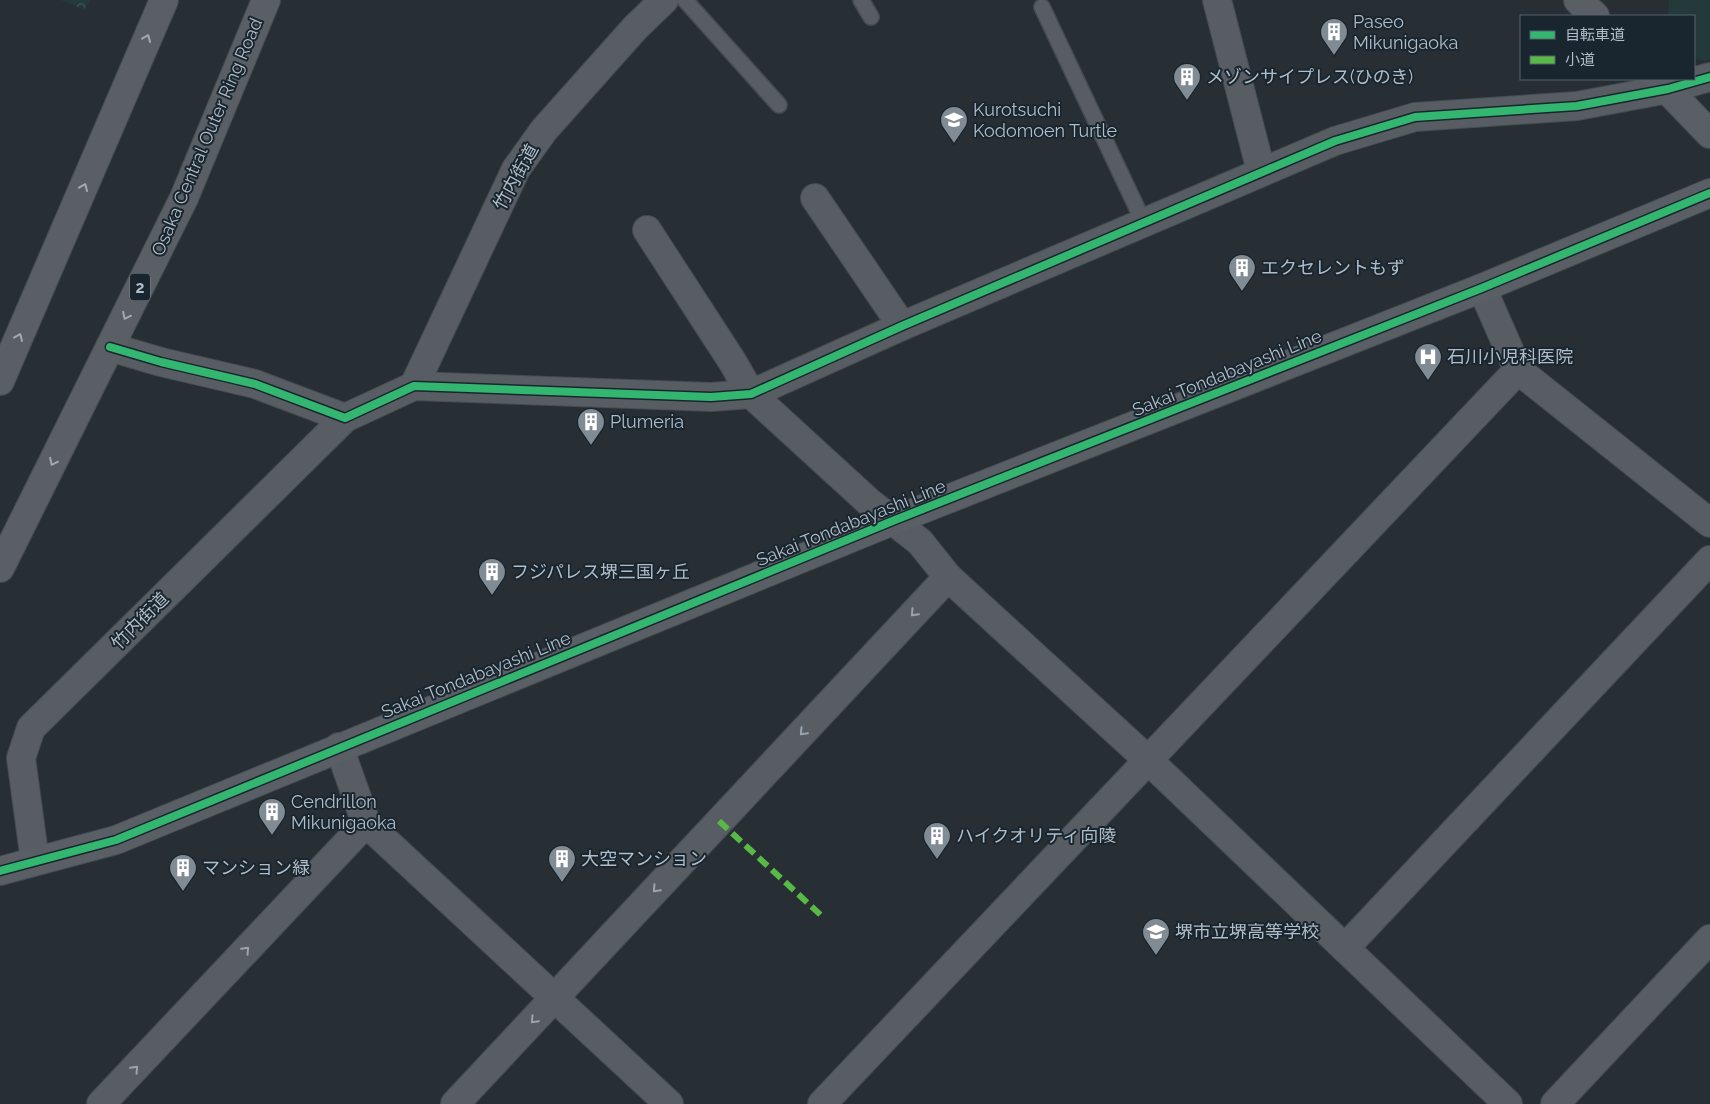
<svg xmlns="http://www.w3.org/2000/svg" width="1710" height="1104" viewBox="0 0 1710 1104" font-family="Raleway,'Noto Sans JP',sans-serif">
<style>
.park{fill:url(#park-crowns)}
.garden{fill:#243a3a}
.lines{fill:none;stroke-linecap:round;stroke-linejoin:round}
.service-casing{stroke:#454b50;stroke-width:18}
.minor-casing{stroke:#454b50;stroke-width:30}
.tertiary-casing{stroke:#454b50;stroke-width:30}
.primary-casing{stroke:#444c52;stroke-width:30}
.service{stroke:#575d63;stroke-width:15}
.minor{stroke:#575d63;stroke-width:28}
.tertiary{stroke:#575d63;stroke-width:28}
.primary{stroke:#595f65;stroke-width:28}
.quiet{stroke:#58b947;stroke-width:6;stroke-dasharray:12 6;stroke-linecap:butt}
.cycleway-casing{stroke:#1a262f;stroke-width:11}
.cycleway{stroke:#33b770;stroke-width:8}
.oneway{stroke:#9fa9b3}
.oneway2{stroke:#9aa4ae}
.labels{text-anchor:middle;stroke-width:4;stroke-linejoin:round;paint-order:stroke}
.shield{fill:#1a262f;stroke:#838f99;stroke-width:1}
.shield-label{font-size:16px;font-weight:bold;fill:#b0bcc7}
.poi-label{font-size:18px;fill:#b0bcc7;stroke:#1a262f;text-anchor:start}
.street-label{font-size:18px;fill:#b0bcc7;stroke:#1a262f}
</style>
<defs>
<pattern id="park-crowns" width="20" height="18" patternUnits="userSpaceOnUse" patternTransform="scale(1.25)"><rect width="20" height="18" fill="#243a3a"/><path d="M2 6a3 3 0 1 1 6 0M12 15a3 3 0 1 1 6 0" fill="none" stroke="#415555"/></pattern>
</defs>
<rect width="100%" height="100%" fill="#272f35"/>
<path class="park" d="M61 0H90L85 10Z"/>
<path class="garden" d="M1669 0H1710V59L1706 61 1694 58V16H1668Z"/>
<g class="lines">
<defs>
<g id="service">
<path d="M685 0 779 105"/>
<path d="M861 0 871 17"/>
<path d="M1042 7 1144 223"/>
</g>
<g id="minor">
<path d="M1217 0 1261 171"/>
<path d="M815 198 902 326"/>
<path d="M647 230 732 361 751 394 869 502 920 542 948 577 1148 760 1508 1104"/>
<path d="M1482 288 1518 370 1710 523"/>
<path d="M110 347 161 362 255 384 345 418 414 386 711 397 751 394 902 326 1335 141 1415 117 1577 106 1668 89 1710 77"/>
<path d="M414 386 516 169 544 130 635 28 664 0"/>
<path d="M339 747 366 823 669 1104"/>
<path d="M1345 948 1710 560"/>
<path d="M101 1104 366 823"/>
<path d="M455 1104 948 577"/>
<path d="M822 1104 1518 370"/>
<path d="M1555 1104 1710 939"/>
</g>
<path id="tertiary" d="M35 861 21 758 31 728 345 418"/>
<g id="primary">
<path d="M1578 0 1595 16"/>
<path d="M1657 79 1710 134"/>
<path d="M0 381 164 0"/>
<path d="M0 568 184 198 266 0"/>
<path d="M0 871 116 840 895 520 1482 288 1710 193"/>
</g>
</defs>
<use href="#service" class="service-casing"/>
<use href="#minor" class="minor-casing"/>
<use href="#tertiary" class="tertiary-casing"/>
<use href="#primary" class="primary-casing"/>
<use href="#service" class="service"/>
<use href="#minor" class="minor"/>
<use href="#tertiary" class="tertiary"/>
<use href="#primary" class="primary"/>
<path class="quiet" d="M719 821 824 918"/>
<defs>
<g id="cycleway">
<path d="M110 347 161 362 255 384 345 418 414 386 711 397 751 394 902 326 1335 141 1415 117 1577 106 1668 89 1710 77"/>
<path d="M0 871 116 840 895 520 1482 288 1710 193"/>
</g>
</defs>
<use href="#cycleway" class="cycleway-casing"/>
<use href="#cycleway" class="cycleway"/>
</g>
<defs><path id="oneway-chevron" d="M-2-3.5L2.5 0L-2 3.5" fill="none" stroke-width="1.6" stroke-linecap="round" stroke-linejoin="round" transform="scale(1.25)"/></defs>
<g class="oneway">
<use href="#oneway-chevron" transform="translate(147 38) rotate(-67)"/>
<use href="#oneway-chevron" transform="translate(84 187) rotate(-67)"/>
<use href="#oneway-chevron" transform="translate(126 316) rotate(116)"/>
<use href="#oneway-chevron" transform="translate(19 337) rotate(-67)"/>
<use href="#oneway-chevron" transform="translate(53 462) rotate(116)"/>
</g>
<g class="oneway2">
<use href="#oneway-chevron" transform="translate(914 613) rotate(133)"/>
<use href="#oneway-chevron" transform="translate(803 732) rotate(133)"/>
<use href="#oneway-chevron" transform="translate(656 889) rotate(133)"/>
<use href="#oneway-chevron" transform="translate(246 950) rotate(-47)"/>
<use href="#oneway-chevron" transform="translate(534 1020) rotate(133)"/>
<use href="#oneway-chevron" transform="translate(135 1069) rotate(-47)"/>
</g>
<defs>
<symbol id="building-pin" viewBox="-11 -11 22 30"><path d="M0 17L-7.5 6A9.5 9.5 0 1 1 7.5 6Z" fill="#808b94" stroke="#1a262f"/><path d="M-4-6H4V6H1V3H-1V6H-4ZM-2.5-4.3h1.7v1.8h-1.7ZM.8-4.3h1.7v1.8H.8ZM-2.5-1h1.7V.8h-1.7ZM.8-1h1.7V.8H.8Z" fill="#fff"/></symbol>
<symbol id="school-pin" viewBox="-11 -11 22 30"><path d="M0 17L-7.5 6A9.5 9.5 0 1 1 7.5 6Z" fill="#808b94" stroke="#1a262f"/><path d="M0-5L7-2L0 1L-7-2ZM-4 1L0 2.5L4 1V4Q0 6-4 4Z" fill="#fff"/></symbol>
<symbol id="hospital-pin" viewBox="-11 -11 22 30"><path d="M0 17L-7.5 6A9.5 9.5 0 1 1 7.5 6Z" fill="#808b94" stroke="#1a262f"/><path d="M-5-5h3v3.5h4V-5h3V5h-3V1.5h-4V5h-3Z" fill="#fff"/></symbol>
</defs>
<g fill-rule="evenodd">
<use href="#building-pin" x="1318" y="16" width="32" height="43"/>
<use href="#building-pin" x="1171" y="61" width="32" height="43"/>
<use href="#school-pin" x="938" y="104" width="32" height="43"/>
<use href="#building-pin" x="1226" y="252" width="32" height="43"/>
<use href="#hospital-pin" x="1412" y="341" width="32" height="43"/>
<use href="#building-pin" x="575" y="406" width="32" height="43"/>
<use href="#building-pin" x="476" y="556" width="32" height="43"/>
<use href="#building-pin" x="256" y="796" width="32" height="43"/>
<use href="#building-pin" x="921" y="820" width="32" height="43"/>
<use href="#building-pin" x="546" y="843" width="32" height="43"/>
<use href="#building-pin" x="167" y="852" width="32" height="43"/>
<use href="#school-pin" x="1140" y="916" width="32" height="43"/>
</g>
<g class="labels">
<rect class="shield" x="130" y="273.5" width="20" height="27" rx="4"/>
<g class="shield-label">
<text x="140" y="293">2</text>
</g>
<g class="poi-label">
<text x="1353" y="28">Paseo<tspan x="1353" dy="21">Mikunigaoka</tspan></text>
<text x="1206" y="83">メゾンサイプレス(ひのき)</text>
<text x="973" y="116">Kurotsuchi<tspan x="973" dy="21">Kodomoen Turtle</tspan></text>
<text x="1261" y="274">エクセレントもず</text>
<text x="1447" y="363">石川小児科医院</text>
<text x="610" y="428">Plumeria</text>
<text x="511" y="578">フジパレス堺三国ヶ丘</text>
<text x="291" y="808">Cendrillon<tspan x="291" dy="21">Mikunigaoka</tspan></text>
<text x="956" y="842">ハイクオリティ向陵</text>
<text x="581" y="865">大空マンション</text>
<text x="202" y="874">マンション緑</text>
<text x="1175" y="938">堺市立堺高等学校</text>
</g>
<g class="street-label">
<text transform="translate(207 137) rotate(-67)" y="6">Osaka Central Outer Ring Road</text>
<text transform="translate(516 177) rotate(-61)" y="6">竹内街道</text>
<text transform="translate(1227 373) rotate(-22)" y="6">Sakai Tondabayashi Line</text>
<text transform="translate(851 523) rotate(-22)" y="6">Sakai Tondabayashi Line</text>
<text transform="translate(140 621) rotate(-45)" y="6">竹内街道</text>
<text transform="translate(476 675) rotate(-22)" y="6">Sakai Tondabayashi Line</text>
</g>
</g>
<rect x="1520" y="15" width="175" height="65" fill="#1a262f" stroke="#56626c"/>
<rect x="1530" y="31" width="25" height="8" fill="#33b770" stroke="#56626c"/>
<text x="1565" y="40" font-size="15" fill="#b0bcc7">自転車道</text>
<rect x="1530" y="56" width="25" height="8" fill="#58b947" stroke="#56626c"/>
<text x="1565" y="65" font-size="15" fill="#b0bcc7">小道</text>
</svg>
